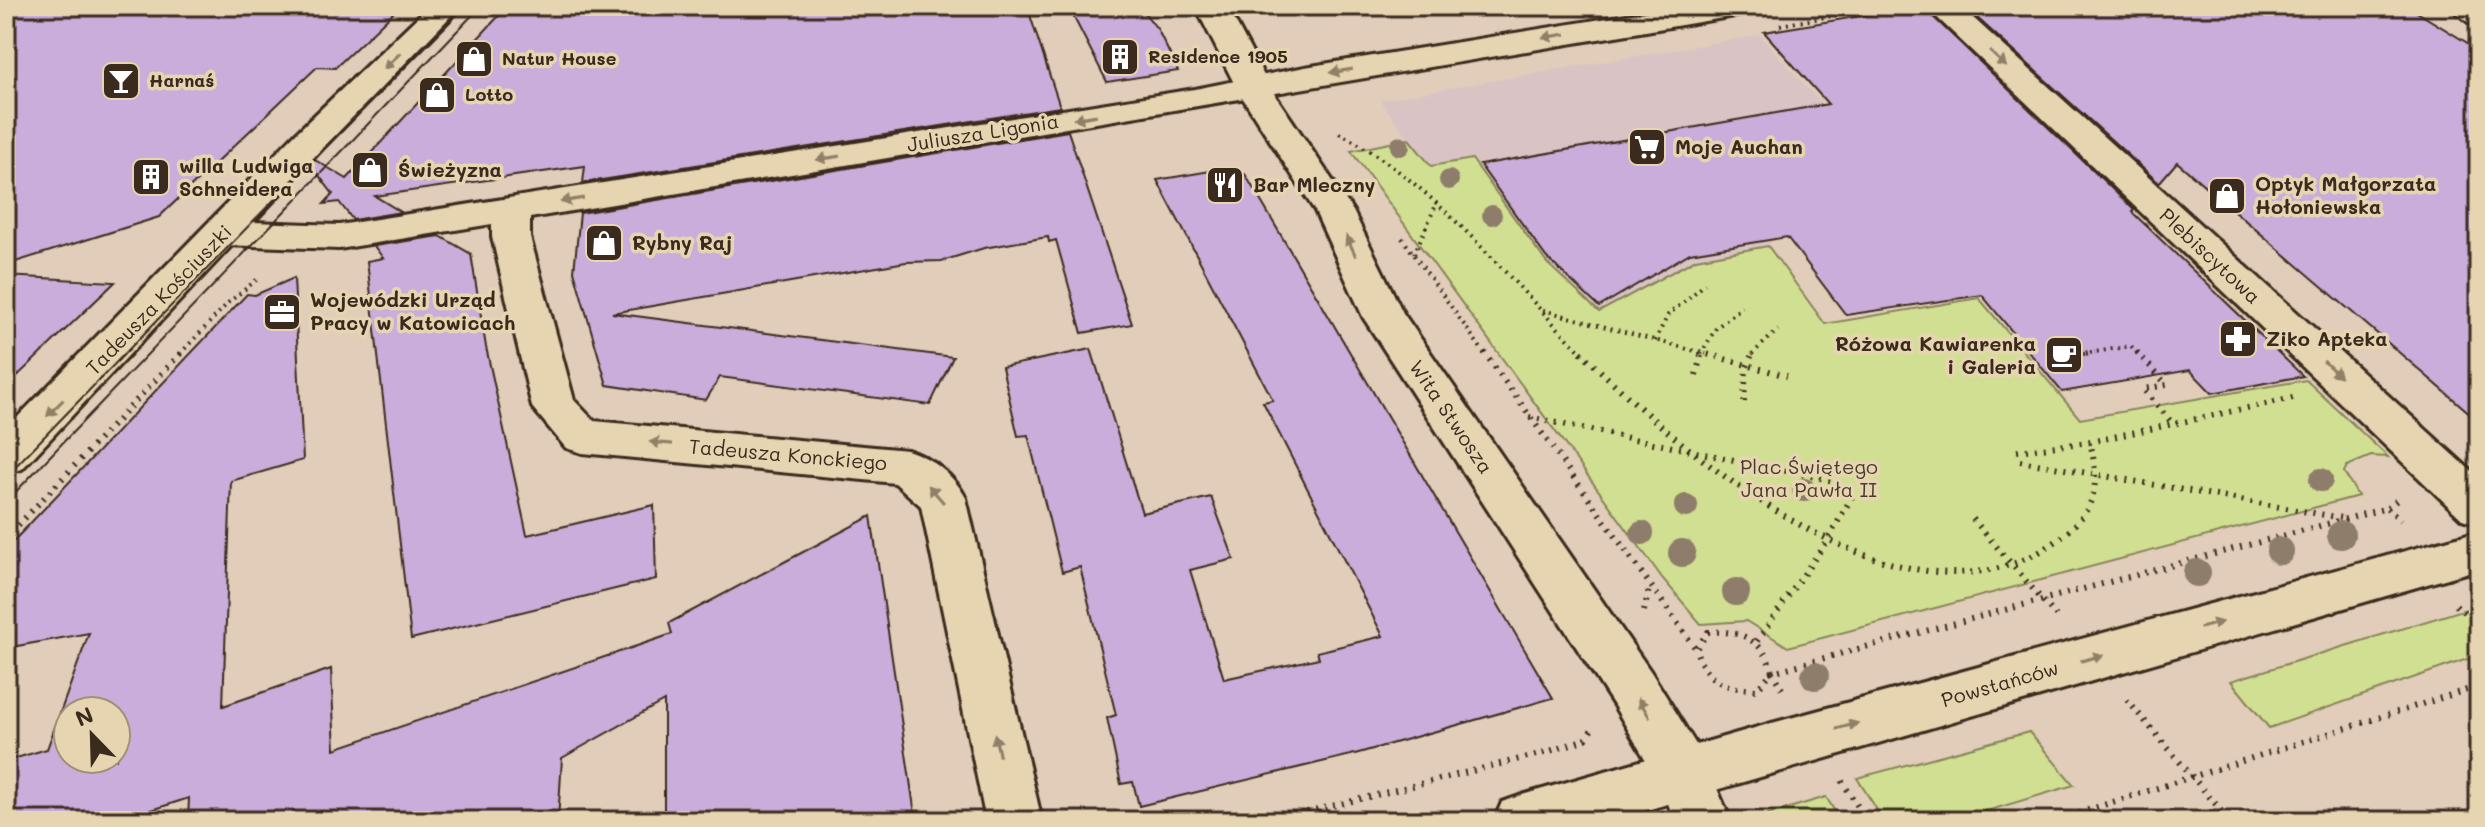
<svg xmlns="http://www.w3.org/2000/svg" width="2485" height="827" viewBox="0 0 2485 827" font-family="Mali,sans-serif">
<style>
.built{fill:#dac3c4}
.green{fill:#d1df93;stroke:#868458;stroke-width:2}
.building{fill:#caadda;stroke:#3b2a1e;stroke-width:2;fill-rule:evenodd}
.lines{fill:none;stroke-linecap:round;stroke-linejoin:round}
.street-casing{stroke:#3b2a1e;stroke-width:6}
.secondary-casing{stroke:#3b2a1e;stroke-width:6}
.path-far1{stroke:#3b2a1e;stroke-width:4;stroke-dasharray:2 5;stroke-linecap:butt}
.path{stroke:#3b2a1e;stroke-width:6;stroke-dasharray:2 7;stroke-linecap:butt}
.street{fill:#e7d5b2;fill-rule:evenodd}
.secondary{fill:#e7d5b2;fill-rule:evenodd}
.tram{stroke:#3b2a1e;stroke-width:2}
.tree{fill:#8e7d6b}
.oneway{fill:#918068}
.labels{text-anchor:middle;stroke-width:7;stroke-linejoin:round;paint-order:stroke}
.far-poi-label{font-size:18px;font-weight:bold;fill:#3b2a1e;stroke:#e7d5b2;text-anchor:start}
.street-label{font-size:20px;fill:#3b2a1e;stroke:#e7d5b2}
.poi-label{font-size:20px;font-weight:bold;fill:#3b2a1e;stroke:#e7d5b2;text-anchor:start}
.park-label{font-size:20px;fill:#4a3c2a;stroke:#e7d5b2}
</style>
<rect width="100%" height="100%" fill="#e1cdba"/>
<filter id="ink" filterUnits="userSpaceOnUse"><feTurbulence type="fractalNoise" baseFrequency=".0125" numOctaves="2"/><feDisplacementMap in="SourceGraphic" scale="16" xChannelSelector="R" yChannelSelector="G"/><feConvolveMatrix kernelMatrix="1 2 1 2 8 2 1 2 1" color-interpolation-filters="sRGB"/></filter>
<g filter="url(#ink)">
<path class="built" d="M1760 35 1852 138 1717 166 1772 240 1768 246 1696 259 1599 312 1546 262 1472 159 1431 167 1382 103 1381 100Z"/>
<g class="green">
<path d="M1409 139 1431 166 1472 159 1546 262 1599 312 1696 259 1768 246 1825 324 1979 298 2080 419 2306 380 2388 457 2371 456 2347 466 2344 472 2358 496 1788 647 1746 621 1701 624 1663 579 1351 151Z"/>
<path d="M2479 605V655L2269 728 2231 681Z"/>
<path d="M2029 732 2074 785 1953 821H1884L1857 778Z"/>
<path d="M1826 797 1841 821H1764L1766 815Z"/>
</g>
<g class="building">
<path d="M6 6H400L335 68 317 67 159 217 6 265Z"/>
<path d="M508 6H1027L1060 107 583 183 585 166 375 196 401 212 353 220 339 202 324 204 333 194 311 165 315 160 347 179Z"/>
<path d="M1068 6H1139L1158 30 1178 71 1107 82Z"/>
<path d="M1922 6 2134 210 2132 212 2303 376 2212 393 2190 370 2062 392 1982 295 1846 315 1787 237 1690 253 1599 307 1546 257 1480 165 1828 104 1764 32Z"/>
<path d="M1964 6H2407L2479 50V421L2177 162 2159 183Z"/>
<path d="M1068 131 1132 324 1082 333 1056 240 1049 242 1048 237 984 248 942 261 906 262 612 313 953 357 930 405 720 377 706 400 607 385 574 271 580 213Z"/>
<path d="M1228 168 1234 176 1245 174 1553 698 1355 754 1139 806 1133 782 1121 784 1107 718 1116 715 1080 567 1062 572 1028 435 1018 436 1002 367 1091 349 1142 513 1211 497 1234 559 1190 570 1224 679 1319 658 1317 652 1383 636 1263 402 1273 400 1157 180Z"/>
<path d="M440 236 471 254 486 347 527 535 654 505 656 579 411 639 367 261 383 258 374 246Z"/>
<path d="M6 276 115 282 6 387Z"/>
<path d="M294 278 303 460 231 481 223 706 331 669 335 749 672 634 669 623 871 516 916 821H664V701L562 758 558 821H188L189 798 118 821H6V761L47 749 89 633 6 648V549L247 294 255 295ZM68 711H116V759H68Z"/>
</g>
<g class="lines">
<defs>
<g id="street">
<path d="M1682 6H1757L1752 13 1741 15 530 218V237L574 400 594 421 907 450C931 457 955 476 966 498L1042 821H986L921 506 895 483 582 453 566 448 532 407 492 237V224L339 249 223 245 209 242 204 233 209 224 223 221 339 225 1195 89 1305 67Z"/>
<path d="M1925 6H1960L2479 478V524L2462 519Z"/>
<path d="M2448 6H2479V25L2468 22Z"/>
<path d="M2479 531V569L1609 821H1494L1502 802 1522 795 1772 723Z"/>
</g>
<g id="secondary">
<path d="M429 6H463L322 149 22 469 6 474V429L296 133Z"/>
<path d="M1195 6H1227L1271 89 1353 211 1403 313 1651 672 1703 756 1731 821H1675L1661 786 1613 704 1363 317 1315 211 1237 89Z"/>
</g>
</defs>
<use href="#street" class="street-casing"/>
<use href="#secondary" class="secondary-casing"/>
<g class="path-far1">
<path d="M1780 25 1890 6"/>
<path d="M1339 133C1434 182 1508 279 1583 354"/>
<path d="M1402 238 1485 354"/>
<path d="M1414 254 1436 205"/>
<path d="M1543 310 1706 354"/>
<path d="M1655 341 1668 315 1705 284"/>
<path d="M180 354 229 302 260 277"/>
<path d="M1701 354 1716 328 1742 307"/>
<path d="M1752 354 1778 330"/>
<path d="M2083 354 2131 346 2138 354"/>
</g>
<g class="path">
<path d="M1484 352 1696 649"/>
<path d="M1581 352C1682 452 1905 649 2055 542 2096 512 2101 488 2090 442"/>
<path d="M1699 352 1787 376"/>
<path d="M2137 352 2167 385 2143 389 2173 424"/>
<path d="M2077 355 2095 352"/>
<path d="M1696 375 1702 352"/>
<path d="M1744 402 1746 369 1753 352"/>
<path d="M1529 417 1839 482"/>
<path d="M2017 451 2090 442 2293 398"/>
<path d="M2020 461 2342 518"/>
<path d="M2387 508 2401 520"/>
<path d="M1973 519 2056 616"/>
<path d="M6 538 182 352"/>
<path d="M2456 605 2479 627"/>
<path d="M1644 611 1649 589"/>
<path d="M1708 632C1740 630 1764 639 1772 672L1756 690C1724 688 1705 682 1696 649Z"/>
<path d="M1757 641 1827 541 1854 493"/>
<path d="M1782 689 1772 672 2387 508 2401 497"/>
<path d="M2127 700 2230 821"/>
<path d="M1842 781 1867 821"/>
<path d="M1272 821 1544 753 1586 739 1593 727"/>
<path d="M2053 821 2479 686"/>
</g>
<use href="#street" class="street"/>
<use href="#secondary" class="secondary"/>
<g class="tram">
<path d="M6 476 462 6"/>
<path d="M6 502 481 6"/>
</g>
</g>
<g class="tree">
<circle cx="1400" cy="146" r="10"/>
<circle cx="1449" cy="180" r="10"/>
<circle cx="1492" cy="215" r="10"/>
<circle cx="2321" cy="480" r="12"/>
<circle cx="1804" cy="490" r="12"/>
<circle cx="1686" cy="506" r="12"/>
<circle cx="1642" cy="533" r="12"/>
<circle cx="2341" cy="535" r="14"/>
<circle cx="2280" cy="551" r="14"/>
<circle cx="1682" cy="553" r="14"/>
<circle cx="2197" cy="573" r="14"/>
<circle cx="1736" cy="592" r="14"/>
<circle cx="1815" cy="676" r="14"/>
</g>
<defs><path id="oneway-solid" d="M-6-.8H1V-3.2L6.5 0L1 3.2V.8H-6Z" transform="scale(2)"/></defs>
<g class="oneway">
<use href="#oneway-solid" transform="translate(1554 36) rotate(171)"/>
<use href="#oneway-solid" transform="translate(1998 59) rotate(43)"/>
<use href="#oneway-solid" transform="translate(392 61) rotate(136)"/>
<use href="#oneway-solid" transform="translate(1341 71) rotate(171)"/>
<use href="#oneway-solid" transform="translate(1085 117) rotate(171)"/>
<use href="#oneway-solid" transform="translate(828 158) rotate(171)"/>
<use href="#oneway-solid" transform="translate(572 200) rotate(171)"/>
<use href="#oneway-solid" transform="translate(1351 246) rotate(-115)"/>
<use href="#oneway-solid" transform="translate(2332 369) rotate(43)"/>
<use href="#oneway-solid" transform="translate(55 408) rotate(135)"/>
<use href="#oneway-solid" transform="translate(661 443) rotate(-175)"/>
<use href="#oneway-solid" transform="translate(936 494) rotate(-131)"/>
<use href="#oneway-solid" transform="translate(2211 625) rotate(-16)"/>
<use href="#oneway-solid" transform="translate(2092 658) rotate(-15)"/>
<use href="#oneway-solid" transform="translate(1644 708) rotate(-121)"/>
<use href="#oneway-solid" transform="translate(1847 726) rotate(-16)"/>
<use href="#oneway-solid" transform="translate(997 745) rotate(-102)"/>
</g>
</g>
<defs>
<symbol id="building-square" viewBox="-11 -11 22 22"><rect x="-9" y="-9" width="18" height="18" rx="4" fill="#3b2a1e" stroke="#e7d5b2"/><path d="M-4-6H4V6H1V3H-1V6H-4ZM-2.5-4.3h1.7v1.8h-1.7ZM.8-4.3h1.7v1.8H.8ZM-2.5-1h1.7V.8h-1.7ZM.8-1h1.7V.8H.8Z" fill="#fff"/></symbol>
<symbol id="shop-square" viewBox="-11 -11 22 22"><rect x="-9" y="-9" width="18" height="18" rx="4" fill="#3b2a1e" stroke="#e7d5b2"/><path d="M-5-2.5h2.3a2.7 3.5 0 0 1 5.4 0H5L5.5 6h-11ZM-1.5-2.5h3a1.5 2.3 0 0 0-3 0Z" fill="#fff"/></symbol>
<symbol id="bar-square" viewBox="-11 -11 22 22"><rect x="-9" y="-9" width="18" height="18" rx="4" fill="#3b2a1e" stroke="#e7d5b2"/><path d="M-6-5H6L.8 .8V4.5H3.5V6h-7V4.5H-.8V.8Z" fill="#fff"/></symbol>
<symbol id="supermarket-square" viewBox="-11 -11 22 22"><rect x="-9" y="-9" width="18" height="18" rx="4" fill="#3b2a1e" stroke="#e7d5b2"/><path d="M-6-5.5h2.5l.6 2H6L4.5 2H-2.5L-4.4-4H-6ZM-1.5 3.2a1.3 1.3 0 1 0 .1 0ZM3 3.2a1.3 1.3 0 1 0 .1 0Z" fill="#fff"/></symbol>
<symbol id="restaurant-square" viewBox="-11 -11 22 22"><rect x="-9" y="-9" width="18" height="18" rx="4" fill="#3b2a1e" stroke="#e7d5b2"/><path d="M-5-6h1v4h1v-4h1v4h1v-4h1v5L-1.5 .5V6h-2V.5L-5-1ZM5-6V6H3V1.5H1.5Q1.5-4 5-6Z" fill="#fff"/></symbol>
<symbol id="office-square" viewBox="-11 -11 22 22"><rect x="-9" y="-9" width="18" height="18" rx="4" fill="#3b2a1e" stroke="#e7d5b2"/><path d="M-6-3h4V-5.5h4V-3h4V5H-6ZM-1-4.5V-3h2v-1.5ZM-6 0V1H6V0Z" fill="#fff"/></symbol>
<symbol id="pharmacy-square" viewBox="-11 -11 22 22"><rect x="-9" y="-9" width="18" height="18" rx="4" fill="#3b2a1e" stroke="#e7d5b2"/><path d="M-2-6h4v4h4v4h-4v4h-4v-4h-4v-4h4Z" fill="#fff"/></symbol>
<symbol id="cafe-square" viewBox="-11 -11 22 22"><rect x="-9" y="-9" width="18" height="18" rx="4" fill="#3b2a1e" stroke="#e7d5b2"/><path d="M-5.5-4.5H6V0H3Q3 3.5 0 3.5H-2.5Q-5.5 3.5-5.5 0ZM3-3.2v2h1.7v-2ZM-6 4.5H4V6H-6Z" fill="#fff"/></symbol>
</defs>
<g fill-rule="evenodd">
<use href="#building-square" x="1098" y="35" width="44" height="44"/>
<use href="#shop-square" x="452" y="37" width="44" height="44"/>
<use href="#bar-square" x="99" y="59" width="44" height="44"/>
<use href="#shop-square" x="415" y="73" width="44" height="44"/>
<use href="#supermarket-square" x="1625" y="125" width="44" height="44"/>
<use href="#shop-square" x="348" y="148" width="44" height="44"/>
<use href="#building-square" x="129" y="155" width="44" height="44"/>
<use href="#restaurant-square" x="1203" y="163" width="44" height="44"/>
<use href="#shop-square" x="2205" y="174" width="44" height="44"/>
<use href="#shop-square" x="582" y="221" width="44" height="44"/>
<use href="#office-square" x="260" y="290" width="44" height="44"/>
<use href="#pharmacy-square" x="2216" y="317" width="44" height="44"/>
<use href="#cafe-square" x="2042" y="333" width="44" height="44"/>
</g>
<g class="labels">
<g class="far-poi-label">
<text x="1148" y="63">Residence 1905</text>
<text x="502" y="65">Natur House</text>
<text x="149" y="87">Harnaś</text>
<text x="465" y="101">Lotto</text>
</g>
<g class="street-label">
<text transform="translate(983 133) rotate(-9)" y="7">Juliusza Ligonia</text>
<text transform="translate(2210 256) rotate(43)" y="7">Plebiscytowa</text>
<text transform="translate(159 300) rotate(-46)" y="7">Tadeusza Kościuszki</text>
<text transform="translate(1451 417) rotate(56)" y="7">Wita Stwosza</text>
<text transform="translate(788 455) rotate(5)" y="7">Tadeusza Konckiego</text>
<text transform="translate(2000 684) rotate(-16)" y="7">Powstańców</text>
</g>
<g class="poi-label">
<text x="1675" y="154">Moje Auchan</text>
<text x="179" y="173">willa Ludwiga<tspan x="179" dy="23">Schneidera</tspan></text>
<text x="398" y="177">Świeżyzna</text>
<text x="2255" y="191">Optyk Małgorzata<tspan x="2255" dy="23">Hołoniewska</tspan></text>
<text x="1253" y="192">Bar Mleczny</text>
<text x="632" y="250">Rybny Raj</text>
<text x="310" y="307">Wojewódzki Urząd<tspan x="310" dy="23">Pracy w Katowicach</tspan></text>
<text x="2266" y="346">Ziko Apteka</text>
<text x="2036" y="351" text-anchor="end">Różowa Kawiarenka<tspan x="2036" dy="23">i Galeria</tspan></text>
</g>
<g class="park-label">
<text x="1809" y="474">Plac Świętego<tspan x="1809" dy="23">Jana Pawła II</tspan></text>
</g>
</g>
<rect width="2485" height="827" fill="none" stroke="#e7d5b2" stroke-width="32"/>
<rect x="16" y="16" width="2453" height="795" fill="none" stroke="#3b2a1e" stroke-width="3" filter="url(#ink)"/>
<g transform="translate(92 735) rotate(337)"><circle r="38" fill="#e7d5b2" stroke="#a29177" stroke-width="2"/>
<path d="M0-6L14 30L0 20L-14 30Z" fill="#3b2a1e"/>
<text y="-12" font-size="22" font-weight="bold" text-anchor="middle" fill="#3b2a1e">N</text>
</g>
</svg>
